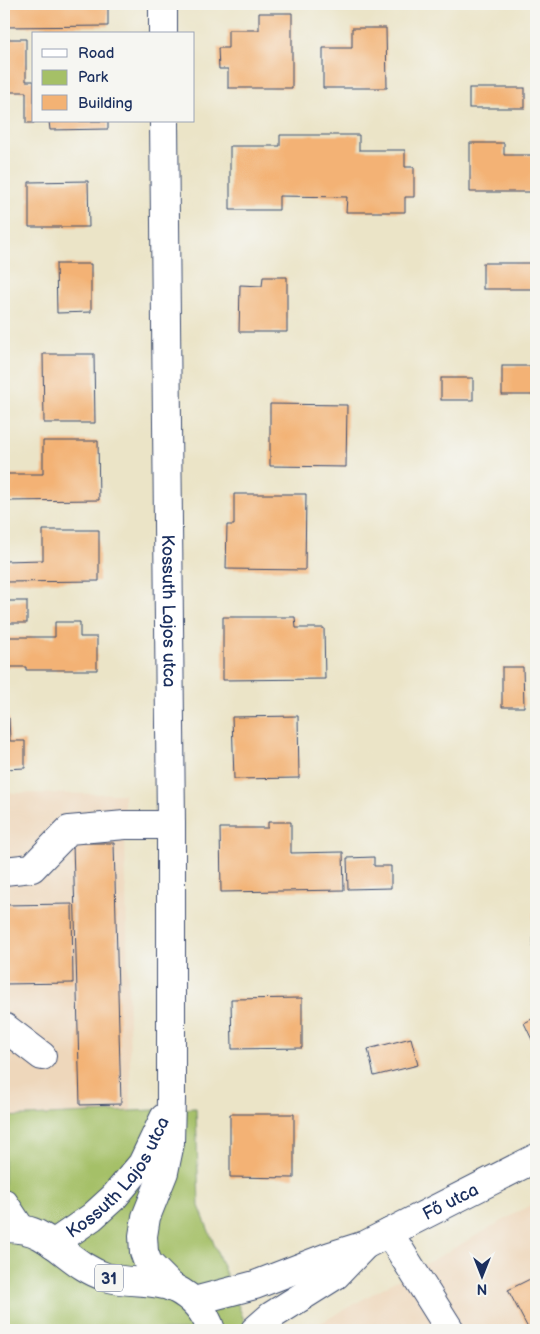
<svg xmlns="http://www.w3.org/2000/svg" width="540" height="1334" viewBox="0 0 540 1334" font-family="'Balsamiq Sans',sans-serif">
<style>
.built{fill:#eed7bb}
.green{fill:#a5c067;stroke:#607862}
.building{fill:#f3b274}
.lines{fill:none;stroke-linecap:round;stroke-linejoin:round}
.minor-casing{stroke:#3a4a6e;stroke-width:30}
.major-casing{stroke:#3a4a6e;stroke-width:30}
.minor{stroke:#fff;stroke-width:28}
.major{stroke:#fff;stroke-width:28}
.labels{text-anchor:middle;stroke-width:5;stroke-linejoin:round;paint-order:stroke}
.shield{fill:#f6f6f2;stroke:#5d6b8a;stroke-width:1}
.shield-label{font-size:16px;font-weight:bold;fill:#1b2f5e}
.street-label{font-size:18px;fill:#1b2f5e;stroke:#f6f6f2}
</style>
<rect width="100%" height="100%" fill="#f6f6f2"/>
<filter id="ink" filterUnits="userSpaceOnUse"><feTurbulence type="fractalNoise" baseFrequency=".02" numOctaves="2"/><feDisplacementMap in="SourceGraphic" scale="10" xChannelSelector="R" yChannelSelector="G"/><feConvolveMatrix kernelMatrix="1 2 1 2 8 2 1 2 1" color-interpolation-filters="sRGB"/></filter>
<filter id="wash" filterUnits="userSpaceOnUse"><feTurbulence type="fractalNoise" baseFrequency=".0096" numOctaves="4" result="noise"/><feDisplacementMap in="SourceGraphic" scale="20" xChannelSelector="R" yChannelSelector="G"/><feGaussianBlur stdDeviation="1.12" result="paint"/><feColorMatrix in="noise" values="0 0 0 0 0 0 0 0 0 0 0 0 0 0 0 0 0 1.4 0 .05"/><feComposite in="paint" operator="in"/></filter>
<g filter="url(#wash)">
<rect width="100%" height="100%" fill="#ebe4c7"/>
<g class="built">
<path d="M4 793 124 794 131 1112 4 1117Z"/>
<path d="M536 1202V1330H308Z"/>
</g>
<path class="green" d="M196 1108 199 1206 248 1330H4V1117Z"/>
<g id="blocks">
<g class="building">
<path d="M4 4H108V26L4 27Z"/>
<path d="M259 13H292V88H228V69H219L218 48H228V30H259Z"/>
<path d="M352 28H386L387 88H323V48H352Z"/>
<path d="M4 39H26V81H34V123H26V92H4Z"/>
<rect x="469" y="88" width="56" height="20"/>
<path d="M49 121H108V129L50 130Z"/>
<path d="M280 135H359V150H405V167H414V197H405V212H346L347 197 279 196V210H230V146H280Z"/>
<path d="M470 143H504V155H536V192H470Z"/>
<path d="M88 181 89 227H29V182Z"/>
<rect x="483" y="263" width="53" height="26"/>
<path d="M56 264H91V312L57 313Z"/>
<path d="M263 277H287V332H239L240 285 262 286Z"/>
<path d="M43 354H94L95 423H44Z"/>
<rect x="502" y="366" width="34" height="29"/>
<rect x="441" y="378" width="32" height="22"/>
<path d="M270 404 347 405 346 467 270 466Z"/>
<path d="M43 441H98L99 500 4 501V474H43Z"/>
<path d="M234 494H306L305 570 226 569 227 525H234Z"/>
<path d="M43 530H99V581L4 582V561L43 560Z"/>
<rect x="4" y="601" width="23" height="22"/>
<path d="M223 617H295L296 628H324L325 679 223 680Z"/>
<path d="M55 622H80V637H97V670H26V667H4V637H55Z"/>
<path d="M502 667H523L524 707H502Z"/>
<path d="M298 716 299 778 234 779 232 717Z"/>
<path d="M9 718 10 741H25V768L4 769V719Z"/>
<path d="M268 822H291V853L343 852 344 890 221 892 220 828H268Z"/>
<path d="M73 843H114L121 1104 80 1105Z"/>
<path d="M374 857V866H391V888L348 889 347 858Z"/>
<path d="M72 904 73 983 4 984V905Z"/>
<rect x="533" y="912" width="3" height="47"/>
<path d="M302 998V1048L232 1049 231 999Z"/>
<path d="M536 1017V1048L524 1023Z"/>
<path d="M411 1038 418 1065 374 1076 368 1049Z"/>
<path d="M230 1114H294V1178L230 1177Z"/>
<path d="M536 1276V1330H529L508 1290Z"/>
</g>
</g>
</g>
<g filter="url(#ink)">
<use href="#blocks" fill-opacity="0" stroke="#3a4a6e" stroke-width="1"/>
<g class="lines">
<defs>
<g id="minor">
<path d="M163 4V34"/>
<path id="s1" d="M164 121 171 825V1100L170 1143 164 1172 146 1217 143 1236 144 1252 148 1263 173 1288"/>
<path d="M4 871 32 868 69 830 125 825H171"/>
<path d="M4 1027 42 1056"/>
<path d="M389 1233 450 1330"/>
<path id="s2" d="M53 1244 92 1217 114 1197 142 1164 164 1118"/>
</g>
<g id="major">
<path d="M4 1203 21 1229"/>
<path d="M4 1228C17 1228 29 1229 41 1236 64 1249 80 1269 106 1277 128 1284 152 1279 174 1288 192 1297 205 1311 211 1330"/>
<path id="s3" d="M194 1301 255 1285 330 1256 365 1245 536 1158"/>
<path d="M255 1330 271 1316 336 1275 364 1246"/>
</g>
</defs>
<use href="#minor" class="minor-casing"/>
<use href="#major" class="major-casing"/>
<use href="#minor" class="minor"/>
<use href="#major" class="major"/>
</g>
</g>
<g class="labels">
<rect class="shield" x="95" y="1264.5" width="28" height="27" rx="4"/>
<g class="shield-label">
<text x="109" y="1284">31</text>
</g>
<g class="street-label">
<text dy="6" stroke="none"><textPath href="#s1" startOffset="490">Kossuth Lajos utca</textPath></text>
<text dy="6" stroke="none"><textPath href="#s2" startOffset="95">Kossuth Lajos utca</textPath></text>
<text dy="6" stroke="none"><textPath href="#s3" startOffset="276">Fő utca</textPath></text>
</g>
</g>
<rect width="540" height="1334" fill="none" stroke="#f6f6f2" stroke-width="20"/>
<rect x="32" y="32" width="162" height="90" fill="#f6f6f2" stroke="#9ea6b7"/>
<rect x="42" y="49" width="25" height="8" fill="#ffffff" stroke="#9ea6b7"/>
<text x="78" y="58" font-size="15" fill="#1b2f5e">Road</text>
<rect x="42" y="70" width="25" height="15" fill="#a5c067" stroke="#9ea6b7"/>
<text x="78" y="82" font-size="15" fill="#1b2f5e">Park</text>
<rect x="42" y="95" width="25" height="15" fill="#f3b274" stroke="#9ea6b7"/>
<text x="78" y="108" font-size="15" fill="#1b2f5e">Building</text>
<g transform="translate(482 1276) rotate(180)" stroke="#f6f6f2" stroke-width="4" paint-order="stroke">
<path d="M0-4L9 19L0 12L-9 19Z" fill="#1b2f5e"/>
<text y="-8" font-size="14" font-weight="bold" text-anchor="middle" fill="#1b2f5e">N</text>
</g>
</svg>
